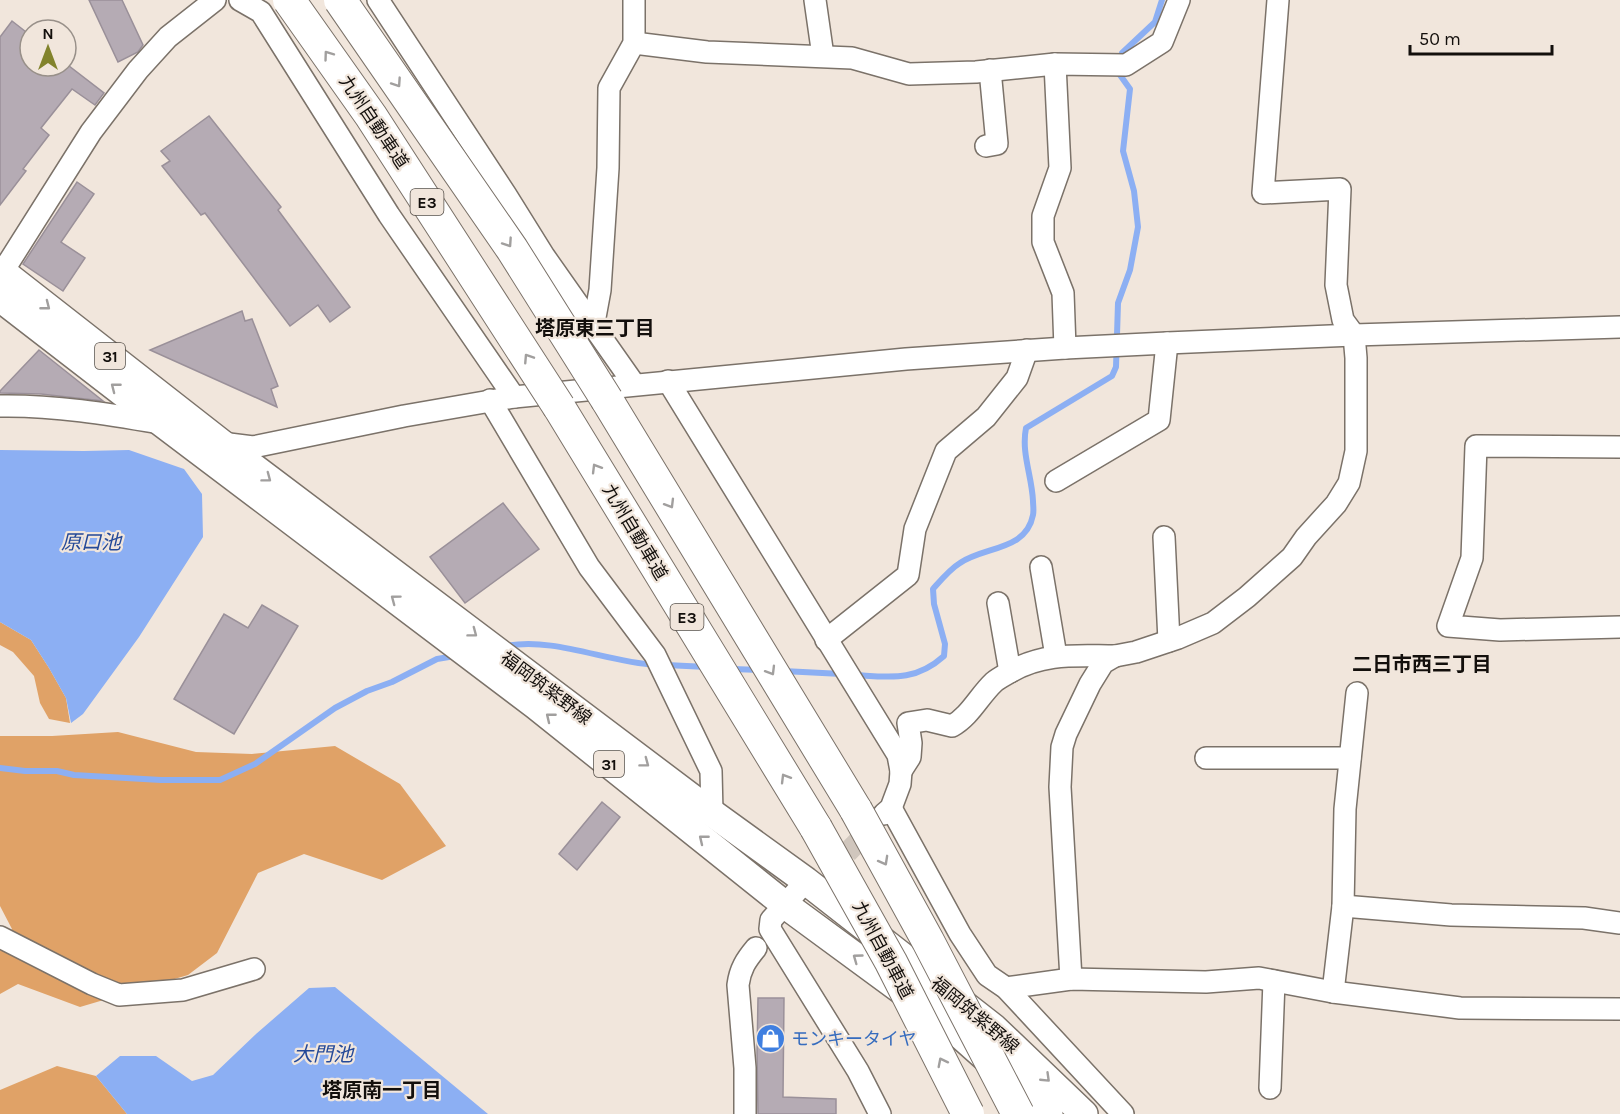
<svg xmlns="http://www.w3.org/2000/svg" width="1620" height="1114" viewBox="0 0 1620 1114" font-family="Karla,'Noto Sans JP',sans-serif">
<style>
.forest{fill:#e0a267}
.water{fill:#8caff3}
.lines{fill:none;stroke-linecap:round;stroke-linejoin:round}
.stream{stroke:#8caff3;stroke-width:6}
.building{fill:#b5abb4;stroke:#9a9099;stroke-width:1.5}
.minor-tunnel{stroke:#d0c6bd;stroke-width:21;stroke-dasharray:21 10;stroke-linecap:butt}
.minor-casing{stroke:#7b7269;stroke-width:24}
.major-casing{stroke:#7b7269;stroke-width:30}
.highway-casing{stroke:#7b7269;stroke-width:34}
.minor{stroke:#fff;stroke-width:21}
.major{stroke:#fff;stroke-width:27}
.highway{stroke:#fff;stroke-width:32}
.highway-bridge-casing{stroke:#7b7269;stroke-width:34;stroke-linecap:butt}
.highway-bridge{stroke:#fff;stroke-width:32}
.oneway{stroke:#a19f9e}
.labels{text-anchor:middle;stroke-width:4.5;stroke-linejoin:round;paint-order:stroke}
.shield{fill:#f1e6dc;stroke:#56504a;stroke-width:1.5}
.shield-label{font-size:16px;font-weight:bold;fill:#130f0c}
.street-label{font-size:18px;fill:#130f0c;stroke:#f1e6dc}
.shop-label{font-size:18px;fill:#366cbe;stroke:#f1e6dc;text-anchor:start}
.neighbourhood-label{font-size:20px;font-weight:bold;fill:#130f0c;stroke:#f1e6dc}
.water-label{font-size:20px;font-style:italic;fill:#244998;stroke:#f1e6dc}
</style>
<rect width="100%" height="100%" fill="#f1e6dc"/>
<g class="forest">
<path d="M0 622 31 640 49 668 66 698 70 723 49 719 40 703 34 676 13 652 0 645Z"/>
<path d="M118 732 196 752 252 754 335 746 400 784 446 846 382 880 304 854 258 873 217 953 188 975 80 1007 18 984 0 994V951L12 929 0 906V736H52Z"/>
<path d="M57 1066 96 1076 127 1114H0V1090Z"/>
</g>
<g class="water">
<path d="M0 450 84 451 129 450 184 469 202 494 203 537 139 637 83 714 71 723 66 698 49 668 31 640 0 622Z"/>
<path d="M335 987 488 1114H127L96 1076 120 1056H156L192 1081 213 1075 256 1034 309 988Z"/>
</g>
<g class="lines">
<g class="stream">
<path d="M506 646C555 637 606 662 656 665"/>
<path d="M666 665 707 667"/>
<path d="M732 669 761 670"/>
<path d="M783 671 842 674"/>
<path d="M855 675C890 677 915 682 944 656L945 644 934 604 933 589C941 580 950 569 960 563 985 546 1026 551 1033 515 1034 510 1033 505 1033 501 1032 476 1021 453 1026 428L1112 376 1116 367 1118 303 1130 270 1138 227 1134 191 1123 151 1130 89 1120 75 1122 53 1155 22 1162 0"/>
<path d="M0 768 25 771H57L74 775 161 780H220L255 764 335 708 367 691 392 682 437 659 455 656"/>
</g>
</g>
<g class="building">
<path d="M89 0H122L143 45 138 52 118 62Z"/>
<path d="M12 21 30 35V66H69L104 93 95 105 72 89 41 128 49 135 23 169 26 171 0 205V37Z"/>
<path d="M209 116 281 207 278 210 350 307 330 322 318 305 290 326 205 213 201 215 162 166 170 161 161 151Z"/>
<path d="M77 182 94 194 61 242 85 258 63 291 23 264Z"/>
<path d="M242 311 245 321 252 319 278 386 271 389 277 407 150 350Z"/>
<path d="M39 350 103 401 41 394 0 393V391Z"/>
<path d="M503 503 539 549 465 603 430 557Z"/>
<path d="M262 605 298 626 234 734 174 699 224 614 248 628Z"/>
<path d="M602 802 620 817 577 870 559 854Z"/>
<path d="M758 998H784L783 1097 836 1099V1114H758L757 1053Z"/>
</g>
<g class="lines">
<path class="minor-tunnel" d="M804 897 876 823"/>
<defs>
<g id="minor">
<path d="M240 0 261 12 389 215 514 397"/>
<path d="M378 0 506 195 544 256 634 384"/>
<path d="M815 0 823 56"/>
<path d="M634 43 707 52 852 58 909 74 976 72 1055 64 1126 65 1162 42 1179 0"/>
<path d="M1055 64 1060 168 1043 216V242L1063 293 1065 348"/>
<path d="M986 146 997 144 990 70"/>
<path d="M0 276 91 132 138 70 168 37 215 0"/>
<path d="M593 328 600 290 608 168 609 88 634 43V0"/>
<path d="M668 381 898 755 901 771 900 784 891 808 884 814"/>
<path d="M490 400 589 567 655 655 711 771 712 813"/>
<path d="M0 406C54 405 108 414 160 423"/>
<path d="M221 443 253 447 404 416 514 397 906 359 1065 348 1167 343 1354 335 1620 327"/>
<path d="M1620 447 1476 446 1472 558 1448 626 1500 630 1620 627"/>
<path d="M1056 481 1159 420 1167 343"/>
<path d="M1164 537 1169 641"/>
<path d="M1041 567 1056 656"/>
<path d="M998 603 1010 672"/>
<path d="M826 640 908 575 915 529 946 451 986 417 1017 378 1027 350"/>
<path d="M1206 758H1350"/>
<path d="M901 771 910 757 911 743 908 723 927 720 952 726C970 716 979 696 994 682 999 678 1005 675 1010 672 1044 652 1077 656 1115 656"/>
<path d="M891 808 960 934 987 975 1006 988 1123 1114"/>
<path d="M806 881 771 920 770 929 858 1071 880 1114"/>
<path d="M1343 906 1451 915 1584 918 1620 923"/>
<path d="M0 937 92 984 119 995 183 990 254 969"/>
<path d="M1071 979 1060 787 1062 747 1066 734 1090 684 1103 663 1115 656 1136 652 1178 638 1213 623 1247 597 1292 557 1306 537 1336 504 1349 483 1356 451V358L1354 335 1343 320 1336 285 1340 189 1263 193 1278 0"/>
<path d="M1006 988 1071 979 1206 982 1259 978 1333 992 1460 1008 1620 1009"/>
<path d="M1333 992 1343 906 1345 809 1357 693"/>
<path d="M1270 1088 1274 981"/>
<path d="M745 1114V1068L738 985C740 969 746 960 756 948"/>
</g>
<g id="major">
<path d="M0 270 220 442 712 813 806 881 994 1028 1084 1114"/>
<path d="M0 298 162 423 535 705 784 904 950 1026 1049 1114"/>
</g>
<g id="highway">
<path d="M607 400 856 810"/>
<path d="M559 407 816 828"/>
</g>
</defs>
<use href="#minor" class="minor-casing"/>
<use href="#major" class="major-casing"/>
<use href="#highway" class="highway-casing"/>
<use href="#minor" class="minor"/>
<use href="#major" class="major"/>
<use href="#highway" class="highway"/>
<defs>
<g id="highway-bridge">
<path d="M289 0 371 116 559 407"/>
<path d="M340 0 512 249 607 400"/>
<path d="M856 810 928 941 1018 1114"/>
<path d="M816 828 891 962 968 1114"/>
</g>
</defs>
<use href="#highway-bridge" class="highway-bridge-casing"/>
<use href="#highway-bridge" class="highway-bridge"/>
</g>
<defs><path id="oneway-chevron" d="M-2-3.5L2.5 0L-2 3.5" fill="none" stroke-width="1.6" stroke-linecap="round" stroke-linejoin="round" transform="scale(1.5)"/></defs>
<g class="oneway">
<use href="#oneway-chevron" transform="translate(328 55) rotate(-126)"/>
<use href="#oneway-chevron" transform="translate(397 83) rotate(56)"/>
<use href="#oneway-chevron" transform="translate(508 243) rotate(56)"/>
<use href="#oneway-chevron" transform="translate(46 306) rotate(38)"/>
<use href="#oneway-chevron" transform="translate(528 358) rotate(-123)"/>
<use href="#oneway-chevron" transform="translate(115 387) rotate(-142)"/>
<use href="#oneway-chevron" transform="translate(596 468) rotate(-121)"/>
<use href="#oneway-chevron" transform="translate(267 478) rotate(37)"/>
<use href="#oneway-chevron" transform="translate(670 504) rotate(59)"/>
<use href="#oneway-chevron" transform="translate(395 599) rotate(-143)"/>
<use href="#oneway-chevron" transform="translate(473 633) rotate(37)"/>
<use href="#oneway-chevron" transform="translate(771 671) rotate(59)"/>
<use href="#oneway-chevron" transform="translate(550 717) rotate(-141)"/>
<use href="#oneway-chevron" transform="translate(645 763) rotate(37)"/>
<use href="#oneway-chevron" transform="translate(785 778) rotate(-121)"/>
<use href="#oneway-chevron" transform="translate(703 839) rotate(-141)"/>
<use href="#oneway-chevron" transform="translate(884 861) rotate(61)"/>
<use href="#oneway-chevron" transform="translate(857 958) rotate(-144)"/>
<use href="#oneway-chevron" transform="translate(942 1062) rotate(-117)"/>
<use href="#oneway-chevron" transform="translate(1046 1078) rotate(44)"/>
</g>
<defs>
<symbol id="shop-disc" viewBox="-11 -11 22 22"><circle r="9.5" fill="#3f7fe0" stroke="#f1e6dc"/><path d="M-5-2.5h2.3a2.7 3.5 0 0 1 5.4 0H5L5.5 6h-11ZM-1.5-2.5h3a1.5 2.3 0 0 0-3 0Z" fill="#fff"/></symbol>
</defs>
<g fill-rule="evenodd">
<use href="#shop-disc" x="754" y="1022" width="33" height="33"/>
</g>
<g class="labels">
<g class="shield">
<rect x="410.5" y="189" width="33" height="26" rx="4.5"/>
<rect x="95" y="343" width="30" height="26" rx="4.5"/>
<rect x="670.5" y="604" width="33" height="26" rx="4.5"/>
<rect x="594" y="751" width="30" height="26" rx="4.5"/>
</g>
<g class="shield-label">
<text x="427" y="208">E3</text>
<text x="110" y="362">31</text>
<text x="687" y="623">E3</text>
<text x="609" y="770">31</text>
</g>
<g class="street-label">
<text transform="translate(374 122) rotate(56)" y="6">九州自動車道</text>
<text transform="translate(635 532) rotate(59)" y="6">九州自動車道</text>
<text transform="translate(546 688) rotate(37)" y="6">福岡筑紫野線</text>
<text transform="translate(883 950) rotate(62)" y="6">九州自動車道</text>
<text transform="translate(975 1015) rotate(40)" y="6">福岡筑紫野線</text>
</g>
<g class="shop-label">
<text x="791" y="1045">モンキータイヤ</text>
</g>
<g class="neighbourhood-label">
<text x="595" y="335">塔原東三丁目</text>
<text x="1422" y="671">二日市西三丁目</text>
<text x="382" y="1097">塔原南一丁目</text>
</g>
<g class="water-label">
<text x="91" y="549">原口池</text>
<text x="323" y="1061">大門池</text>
</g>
</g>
<g transform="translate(48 48)"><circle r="28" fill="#f1e6dc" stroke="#989089" stroke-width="1.5"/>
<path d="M0-4.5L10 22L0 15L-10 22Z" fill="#82832c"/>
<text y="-9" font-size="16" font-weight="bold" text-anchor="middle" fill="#130f0c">N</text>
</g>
<path d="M1410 45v9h142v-9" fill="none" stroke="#130f0c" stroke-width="3"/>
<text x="1419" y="45" font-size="18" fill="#130f0c" stroke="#f1e6dc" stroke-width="4.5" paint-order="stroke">50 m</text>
</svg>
